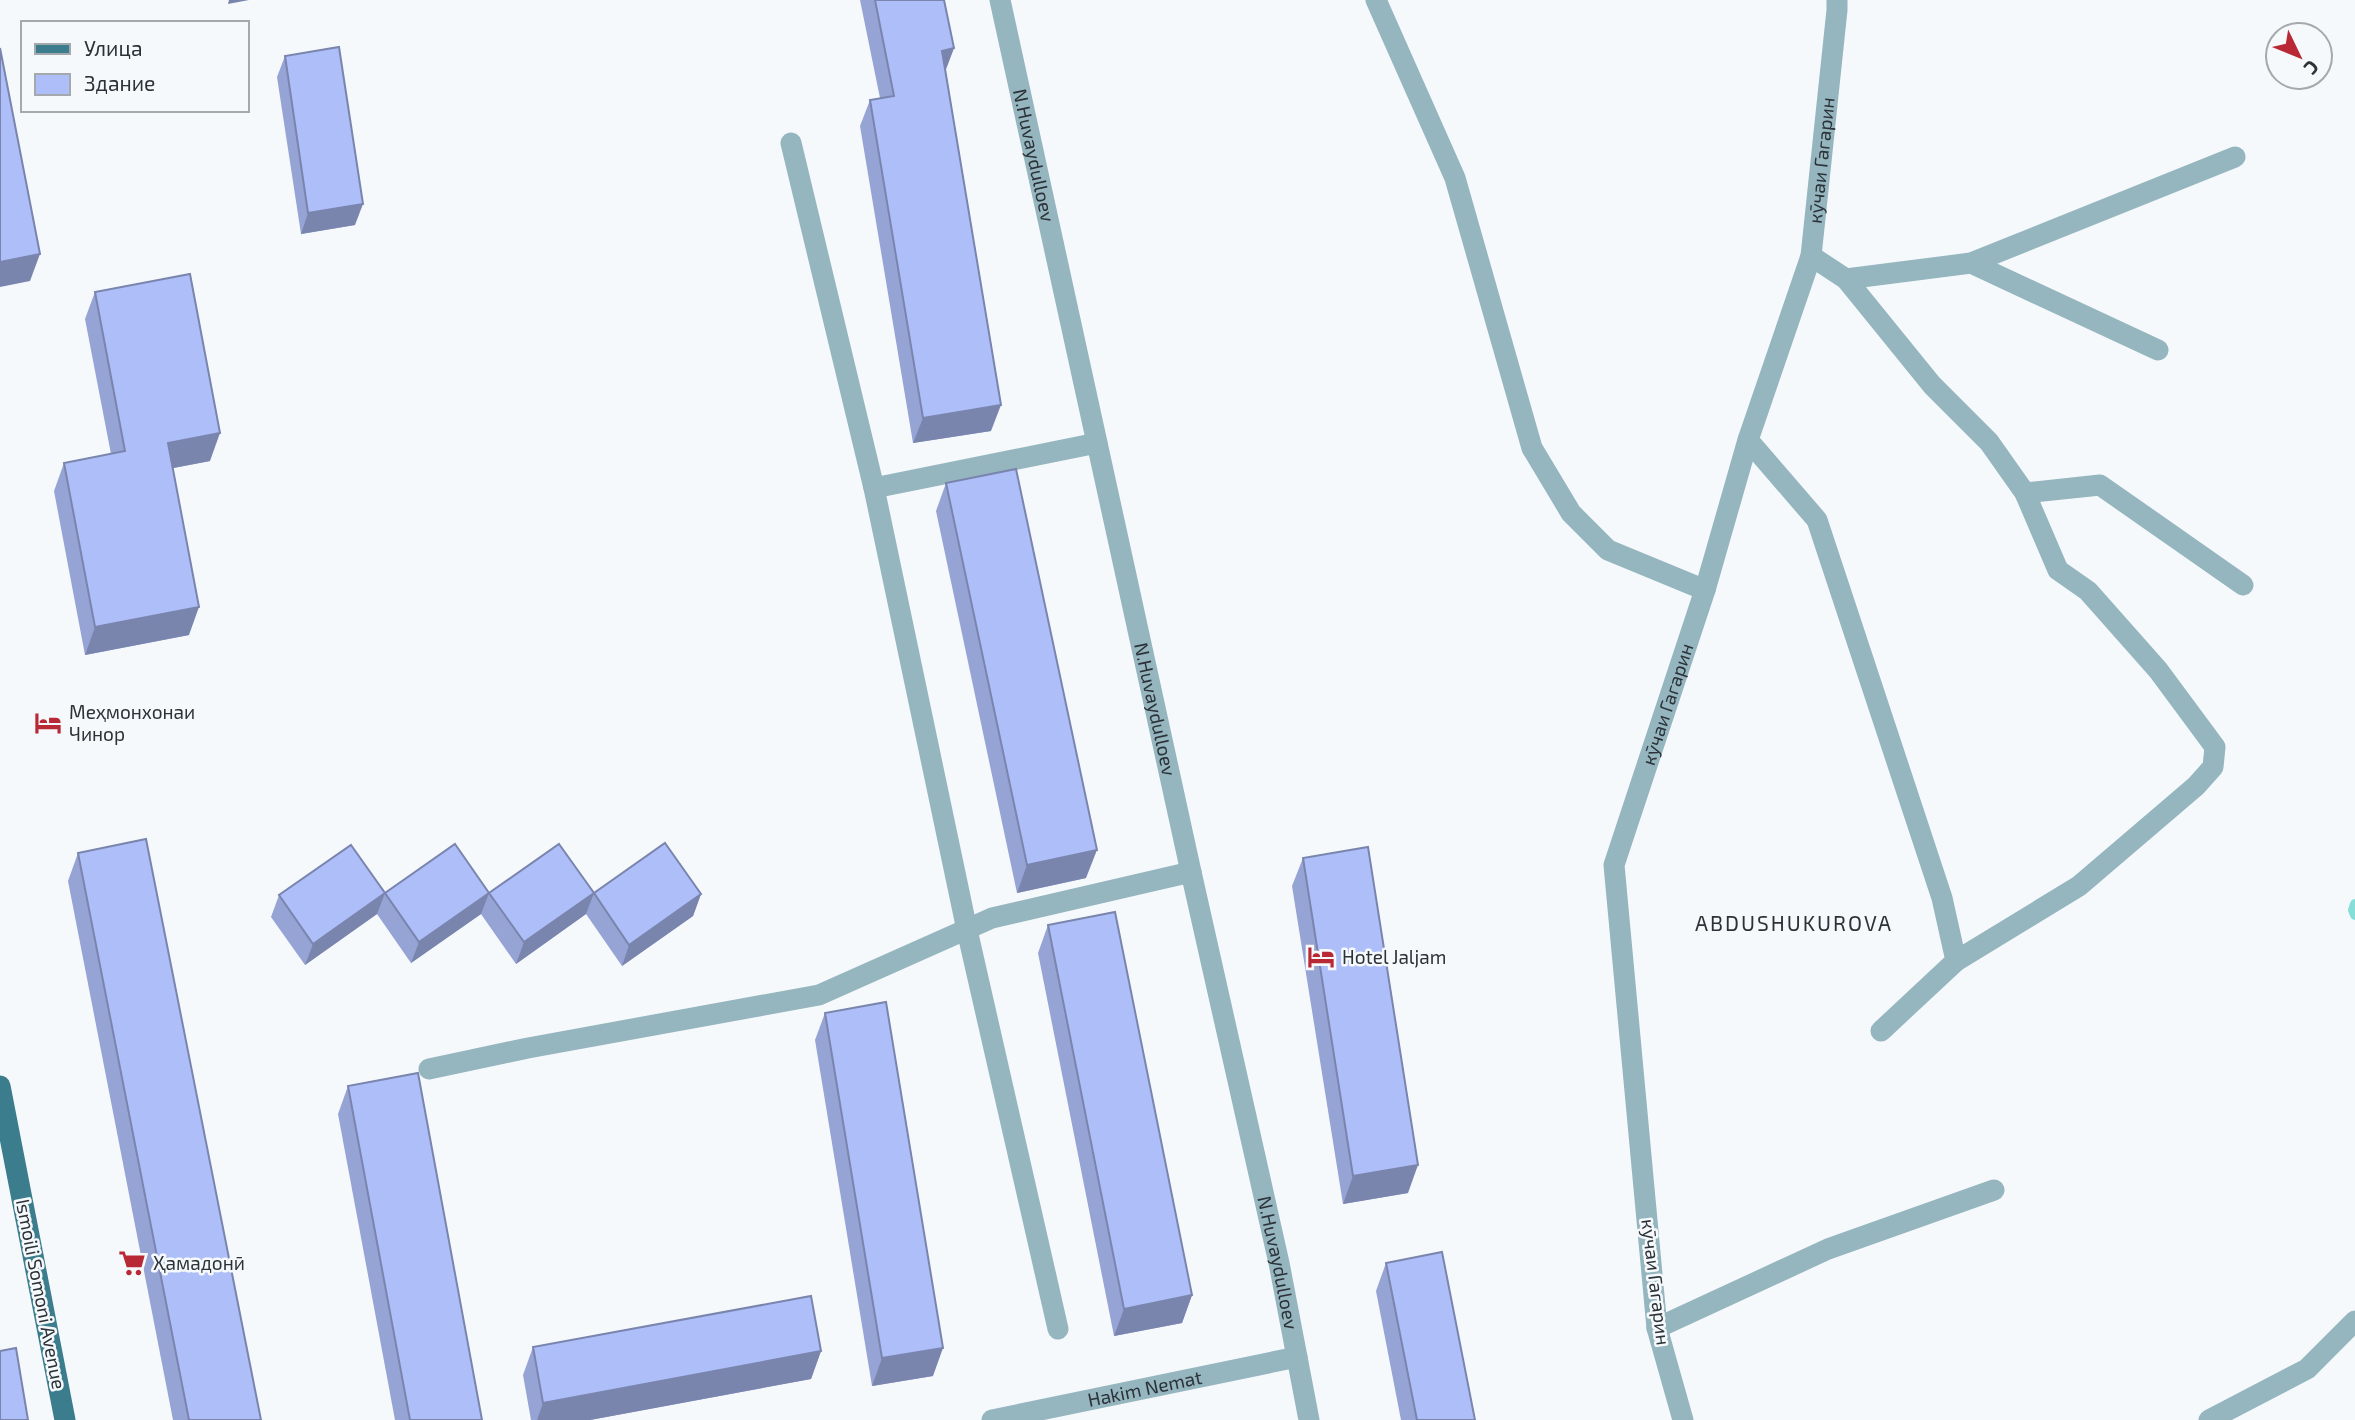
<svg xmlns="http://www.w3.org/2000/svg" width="2355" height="1420" viewBox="0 0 2355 1420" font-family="'Exo 2',sans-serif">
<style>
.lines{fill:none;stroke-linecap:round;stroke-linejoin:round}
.stream{stroke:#87ddd8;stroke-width:10}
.minor{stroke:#95b5bf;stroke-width:21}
.major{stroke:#3b7c8d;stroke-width:21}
.wall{fill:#96a3d5}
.shaded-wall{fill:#7a85ae}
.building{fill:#aebef8;stroke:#7a85ae;stroke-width:2}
.labels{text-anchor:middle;stroke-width:5;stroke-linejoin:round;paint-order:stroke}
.street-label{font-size:19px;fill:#2b3238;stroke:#f5f9fc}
.poi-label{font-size:19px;fill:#2b3238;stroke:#f5f9fc;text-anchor:start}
.neighbourhood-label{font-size:21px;letter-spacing:2px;fill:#2b3238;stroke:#f5f9fc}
</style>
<rect width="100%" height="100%" fill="#f5f9fc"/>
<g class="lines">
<path class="stream" d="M2355 904 2353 910 2355 915"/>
<g class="minor">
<path id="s1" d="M1000 0 1191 872 1279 1263 1309 1420"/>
<path d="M1376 0 1455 178 1532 448 1571 513 1608 550 1705 590"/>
<path d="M791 143 874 488 967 930 1058 1329"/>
<path d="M1811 256 1846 279 1932 385 1989 442 2025 493 2058 570 2088 591 2158 670 2215 747 2213 767 2196 786 2079 886 1956 961"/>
<path d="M1971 263 2158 350"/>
<path d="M1846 279 1971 263 2235 157"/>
<path d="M1748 440 1817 520 1942 898 1956 961 1881 1031"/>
<path d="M874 488 1097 443"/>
<path d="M2025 493 2100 485 2243 585"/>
<path d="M429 1069 528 1048 819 995 992 918 1191 872"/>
<path d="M1657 1328 1828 1249 1994 1190"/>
<path id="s2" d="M992 1420 1297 1357"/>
<path id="s3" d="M1683 1420 1657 1328 1614 865 1705 590 1748 440 1811 256 1837 10V0"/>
<path d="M2209 1420 2307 1369 2355 1321"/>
</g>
<path class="major" d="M0 1086 65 1420"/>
</g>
<g class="wall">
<path d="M860 0H944L954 48 945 72 991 431 913 443 860 126 870 100 880 98Z"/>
<path d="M285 56 355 225 301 234 277 77Z"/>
<path d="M95 292 210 461 173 468 189 635 85 655 54 491 64 463 111 454 85 319Z"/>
<path d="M946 483 1086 878 1017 893 936 511Z"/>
<path d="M78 853 261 1420H173L68 881Z"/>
<path d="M1303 858 1408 1193 1343 1204 1292 886Z"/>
<path d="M385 893H594L701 894 693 916 622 966 586 914 516 964 481 914 411 963 377 914 305 965 271 917 279 895Z"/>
<path d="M1048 925 1192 1295 1182 1323 1114 1336 1038 953Z"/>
<path d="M825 1013 933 1376 872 1386 815 1040Z"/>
<path d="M348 1086 482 1420H395L338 1114Z"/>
<path d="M1386 1263 1475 1420H1401L1376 1291Z"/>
<path d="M533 1347 821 1351 811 1379 590 1420H531L523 1375Z"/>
</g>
<g class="shaded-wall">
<path d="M229 0H249L228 4Z"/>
<path d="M954 48 944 74 942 51Z"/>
<path d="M363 204 355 225 301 234 308 213Z"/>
<path d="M40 254 30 281 0 287V262Z"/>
<path d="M1001 405 991 431 913 443 923 418Z"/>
<path d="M220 433 210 461 158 471 168 443Z"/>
<path d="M199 607 189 635 85 655 95 627Z"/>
<path d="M1097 850 1086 878 1017 893 1027 865Z"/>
<path d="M385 893 377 914 305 965 313 944Z"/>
<path d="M489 893 481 914 411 963 419 942Z"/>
<path d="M594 893 586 914 516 964 524 942Z"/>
<path d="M701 894 693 916 622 966 629 945Z"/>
<path d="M1418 1165 1408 1193 1343 1204 1353 1176Z"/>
<path d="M1192 1295 1182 1323 1114 1336 1124 1309Z"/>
<path d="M943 1348 933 1376 872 1386 882 1358Z"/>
<path d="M821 1351 811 1379 590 1420H537L543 1403Z"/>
</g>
<g class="building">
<path d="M875 0H944L954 48 942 51 1001 405 923 418 870 100 894 96Z"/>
<path d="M339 47 363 204 308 213 285 56Z"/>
<path d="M0 48 40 254 0 262Z"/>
<path d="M190 274 220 433 168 443 199 607 95 627 64 463 125 451 95 292Z"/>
<path d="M1016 469 1097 850 1027 865 946 483Z"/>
<path d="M146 839 261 1420H189L78 853Z"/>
<path d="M665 843 701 894 629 945 594 893Z"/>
<path d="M455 844 489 893 419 942 385 893Z"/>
<path d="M559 844 594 893 524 942 489 893Z"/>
<path d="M351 845 385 893 313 944 279 895Z"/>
<path d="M1368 847 1418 1165 1353 1176 1303 858Z"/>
<path d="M1115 912 1192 1295 1124 1309 1048 925Z"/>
<path d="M886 1002 943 1348 882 1358 825 1013Z"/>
<path d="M418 1073 482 1420H410L348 1086Z"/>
<path d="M1442 1252 1475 1420H1417L1386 1263Z"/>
<path d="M811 1296 821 1351 543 1403 533 1347Z"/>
<path d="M16 1348 28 1420H0V1351Z"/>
</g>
<defs>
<symbol id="hotel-bare" viewBox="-9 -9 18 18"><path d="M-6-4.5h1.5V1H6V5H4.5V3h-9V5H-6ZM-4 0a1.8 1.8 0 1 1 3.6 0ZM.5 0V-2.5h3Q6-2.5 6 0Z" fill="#b92835" stroke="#f5f9fc" stroke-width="2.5" paint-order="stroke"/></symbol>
<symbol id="supermarket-bare" viewBox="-9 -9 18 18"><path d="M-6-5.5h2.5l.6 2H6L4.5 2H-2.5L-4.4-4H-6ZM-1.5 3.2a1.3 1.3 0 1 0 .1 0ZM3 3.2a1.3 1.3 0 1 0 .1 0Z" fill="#b92835" stroke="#f5f9fc" stroke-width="2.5" paint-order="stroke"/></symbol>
</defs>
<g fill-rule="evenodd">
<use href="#hotel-bare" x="29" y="704" width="38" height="38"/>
<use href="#hotel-bare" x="1302" y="938" width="38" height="38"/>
<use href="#supermarket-bare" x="113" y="1244" width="38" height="38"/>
</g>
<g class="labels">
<g class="street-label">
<text dy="7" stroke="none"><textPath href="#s1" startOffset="159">N.Huvaydulloev</textPath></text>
<text dy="7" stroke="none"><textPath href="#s3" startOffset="1297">кӯчаи Гагарин</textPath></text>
<text dy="7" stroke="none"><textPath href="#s3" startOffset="730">кӯчаи Гагарин</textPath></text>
<text dy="7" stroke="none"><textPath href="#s1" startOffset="726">N.Huvaydulloev</textPath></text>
<text dy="7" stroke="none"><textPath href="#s1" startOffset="1293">N.Huvaydulloev</textPath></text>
<text transform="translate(1656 1282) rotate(83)" y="7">кӯчаи Гагарин</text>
<text transform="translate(41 1294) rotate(79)" y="7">Ismoili Somoni Avenue</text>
<text dy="7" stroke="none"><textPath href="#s2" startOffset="156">Hakim Nemat</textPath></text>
</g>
<g class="poi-label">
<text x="69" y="719">Меҳмонхонаи<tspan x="69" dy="22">Чинор</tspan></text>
<text x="1342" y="964">Hotel Jaljam</text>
<text x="153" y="1270">Ҳамадонӣ</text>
</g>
<g class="neighbourhood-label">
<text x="1794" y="931">ABDUSHUKUROVA</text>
</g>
</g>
<rect x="21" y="21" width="228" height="91" fill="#f5f9fc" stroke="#a4a9ae" stroke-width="2"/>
<rect x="35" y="44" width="35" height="10" fill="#3b7c8d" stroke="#a4a9ae" stroke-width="2"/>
<text x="84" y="56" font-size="21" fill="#2b3238">Улица</text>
<rect x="35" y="74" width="35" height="21" fill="#aebef8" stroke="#a4a9ae" stroke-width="2"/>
<text x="84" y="91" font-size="21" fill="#2b3238">Здание</text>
<g transform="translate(2299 56) rotate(133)"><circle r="33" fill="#f5f9fc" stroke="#a4a9ae" stroke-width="2"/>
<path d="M0-5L12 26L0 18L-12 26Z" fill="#b92835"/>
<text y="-10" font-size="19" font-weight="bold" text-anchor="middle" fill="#2b3238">С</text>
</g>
</svg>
